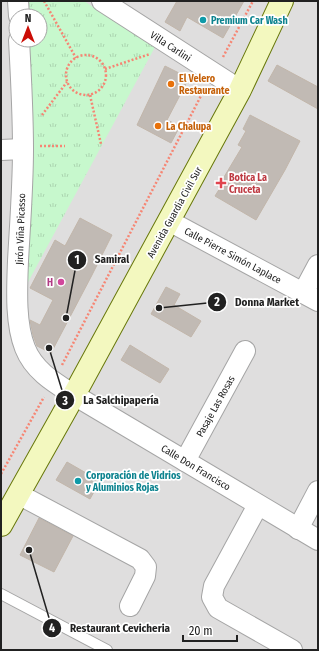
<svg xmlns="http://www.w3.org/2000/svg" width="319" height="651" viewBox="0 0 319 651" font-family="'Fira Sans Condensed',sans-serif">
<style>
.residential{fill:#dfdede;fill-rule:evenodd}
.park{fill:url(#park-tufts)}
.building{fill:#c1bab4;stroke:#c2b6aa}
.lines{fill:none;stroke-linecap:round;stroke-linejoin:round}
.lane-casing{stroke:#a5a5a5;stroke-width:12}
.street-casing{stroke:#a5a5a5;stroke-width:22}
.secondary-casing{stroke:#677709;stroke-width:24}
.path{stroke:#f68674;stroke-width:2.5;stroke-dasharray:2 2;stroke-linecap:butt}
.lane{stroke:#fff;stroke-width:10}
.street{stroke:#fff;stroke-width:20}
.secondary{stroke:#f3f8bf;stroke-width:22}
.culture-dot{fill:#0f9aa8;stroke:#fff;stroke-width:1.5}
.food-dot{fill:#e8710a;stroke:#fff;stroke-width:1.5}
.health-dot{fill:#e0444e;stroke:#fff;stroke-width:1.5}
.hotel-dot{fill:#d1479c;stroke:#fff;stroke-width:1.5}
.labels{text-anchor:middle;stroke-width:3.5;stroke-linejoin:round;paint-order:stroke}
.culture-label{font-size:10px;font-weight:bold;fill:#0d838f;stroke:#fff;text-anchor:start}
.street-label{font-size:10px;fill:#212121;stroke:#fff}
.food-label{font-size:10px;font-weight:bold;fill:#c56008;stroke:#fff;text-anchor:start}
.health-label{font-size:10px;font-weight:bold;fill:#be3a42;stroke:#fff;text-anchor:start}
.hotel-label{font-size:10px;font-weight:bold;fill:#b23c85;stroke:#fff;text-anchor:end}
.leader{fill:none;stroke:#212121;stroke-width:1.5}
.callout-dot{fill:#212121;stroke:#fff;stroke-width:1.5}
.mark-label{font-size:12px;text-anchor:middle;font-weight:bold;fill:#fff}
.callout-label{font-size:11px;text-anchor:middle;font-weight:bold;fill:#212121;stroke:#fff;stroke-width:3.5;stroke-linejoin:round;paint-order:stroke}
</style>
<defs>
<pattern id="park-tufts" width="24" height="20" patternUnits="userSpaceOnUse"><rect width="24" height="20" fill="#c7f8cd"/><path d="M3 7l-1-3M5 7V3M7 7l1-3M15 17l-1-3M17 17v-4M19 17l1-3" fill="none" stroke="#abd4b0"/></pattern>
</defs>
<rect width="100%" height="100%" fill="#f1eee8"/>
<path class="residential" d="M1 1H318V650H1ZM16 16H40V40H16Z"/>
<path class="park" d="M27 1H84L155 47 27 284 30 181 28 40H40V16H27Z"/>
<g class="building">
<path d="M177 1H244L223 38 187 17 180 31 165 22Z"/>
<path d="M277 65 318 87V109L268 81Z"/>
<path d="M165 66 189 78 167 120 180 126 171 143 137 125Z"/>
<path d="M250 115 300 141 285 170 256 220 215 196 220 188 218 187 242 147 238 145 246 131 243 129Z"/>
<path d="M80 218 112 235 92 275 51 353 37 346 33 335 30 320 40 325 53 300 30 288 55 240 65 246Z"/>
<path d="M166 287 180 294 174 305 201 321 191 337 151 314Z"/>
<path d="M130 345 169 369 160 383 121 360Z"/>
<path d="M67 462 100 481 90 499 56 480Z"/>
<path d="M39 518 73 536 54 572 20 555Z"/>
</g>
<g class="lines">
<defs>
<path id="lane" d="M1 594 107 650"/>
<g id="street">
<path d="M18 1 19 16"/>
<path d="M102 1 240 90"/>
<path d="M19 40C21 76 23 113 23 149 23 186 20 224 18 261 17 288 15 323 25 348 34 371 55 383 74 395L318 540"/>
<path d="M1 150 23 149"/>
<path d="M169 221 318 301"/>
<path d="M303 293 318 265"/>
<path d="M185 461 245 351"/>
<path d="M18 494 140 559 146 567 145 576 130 606"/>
<path d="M258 505 214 586 212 597 218 608 292 650"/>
<path d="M298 529 318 491"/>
</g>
<path id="secondary" d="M1 525 74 395 240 90 282 1"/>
</defs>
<use href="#lane" class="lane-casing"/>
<use href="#street" class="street-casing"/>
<use href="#secondary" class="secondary-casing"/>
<g class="path">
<path d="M44 1 76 58"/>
<circle cx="86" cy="75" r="20"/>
<path d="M223 57 253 1"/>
<path d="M105 69 150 54"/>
<path d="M90 95 101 144"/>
<path d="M42 115 67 82"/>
<path d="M40 146H65"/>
<path d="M62 365 205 88"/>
<path d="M1 474 44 397"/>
</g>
<use href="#lane" class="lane"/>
<use href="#street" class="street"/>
<use href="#secondary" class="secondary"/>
</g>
<g class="culture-dot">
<circle cx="203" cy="20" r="4"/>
<circle cx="78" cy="481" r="4"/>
</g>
<g class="food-dot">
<circle cx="171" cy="84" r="4"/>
<circle cx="158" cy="126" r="4"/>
</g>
<path class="health-dot" d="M219 177h4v4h4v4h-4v4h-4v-4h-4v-4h4z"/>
<circle class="hotel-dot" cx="61" cy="282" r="4"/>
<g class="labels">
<g class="culture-label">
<text x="211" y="24">Premium Car Wash</text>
<text x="86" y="479">Corporación de Vidrios<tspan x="86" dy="12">y Aluminios Rojas</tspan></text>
</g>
<g class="street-label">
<text transform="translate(171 46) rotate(33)" y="4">Villa Carlini</text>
<text transform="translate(174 212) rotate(-61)" y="4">Avenida Guardia Civil Sur</text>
<text transform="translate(20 229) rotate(-88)" y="4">Jirón Viña Picasso</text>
<text transform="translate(233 255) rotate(28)" y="4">Calle Pierre Simón Laplace</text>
<text transform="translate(215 406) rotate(-61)" y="4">Pasaje Las Rosas</text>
<text transform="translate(196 467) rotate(31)" y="4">Calle Don Francisco</text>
</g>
<g class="food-label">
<text x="179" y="82">El Velero<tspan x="179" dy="12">Restaurante</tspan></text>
<text x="166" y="130">La Chalupa</text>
</g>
<g class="health-label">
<text x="229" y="181">Botica La<tspan x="229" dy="12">Cruceta</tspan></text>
</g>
<g class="hotel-label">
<text x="53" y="286">H</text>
</g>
</g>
<path class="leader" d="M66 318L77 260M159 308L217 302M49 348L65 400M29 550L52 628"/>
<g class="callout-dot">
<circle cx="66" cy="318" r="4"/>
<circle cx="159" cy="308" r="4"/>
<circle cx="49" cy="348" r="4"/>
<circle cx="29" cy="550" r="4"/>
<circle cx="77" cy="260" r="10"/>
<circle cx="217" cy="302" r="10"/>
<circle cx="65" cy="400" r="10"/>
<circle cx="52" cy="628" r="10"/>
</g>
<g class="mark-label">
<text x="77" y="264">1</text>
<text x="217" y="306">2</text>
<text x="65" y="405">3</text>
<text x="52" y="632">4</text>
</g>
<g class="callout-label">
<text x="112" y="263">Samiral</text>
<text x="267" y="306">Donna Market</text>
<text x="121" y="404">La Salchipapería</text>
<text x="120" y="632">Restaurant Cevicheria</text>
</g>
<rect width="319" height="651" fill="none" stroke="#212121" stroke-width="4"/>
<g transform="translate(28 28)"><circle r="19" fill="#ffffff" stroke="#a6a6a6"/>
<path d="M0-3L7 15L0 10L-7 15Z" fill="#cb0d06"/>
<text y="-6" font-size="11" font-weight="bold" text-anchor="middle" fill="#212121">N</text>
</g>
<path d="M183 635v6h54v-6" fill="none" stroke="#212121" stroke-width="2"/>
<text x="189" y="635" font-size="12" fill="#212121" stroke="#ffffff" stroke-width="3" paint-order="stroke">20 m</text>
</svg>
